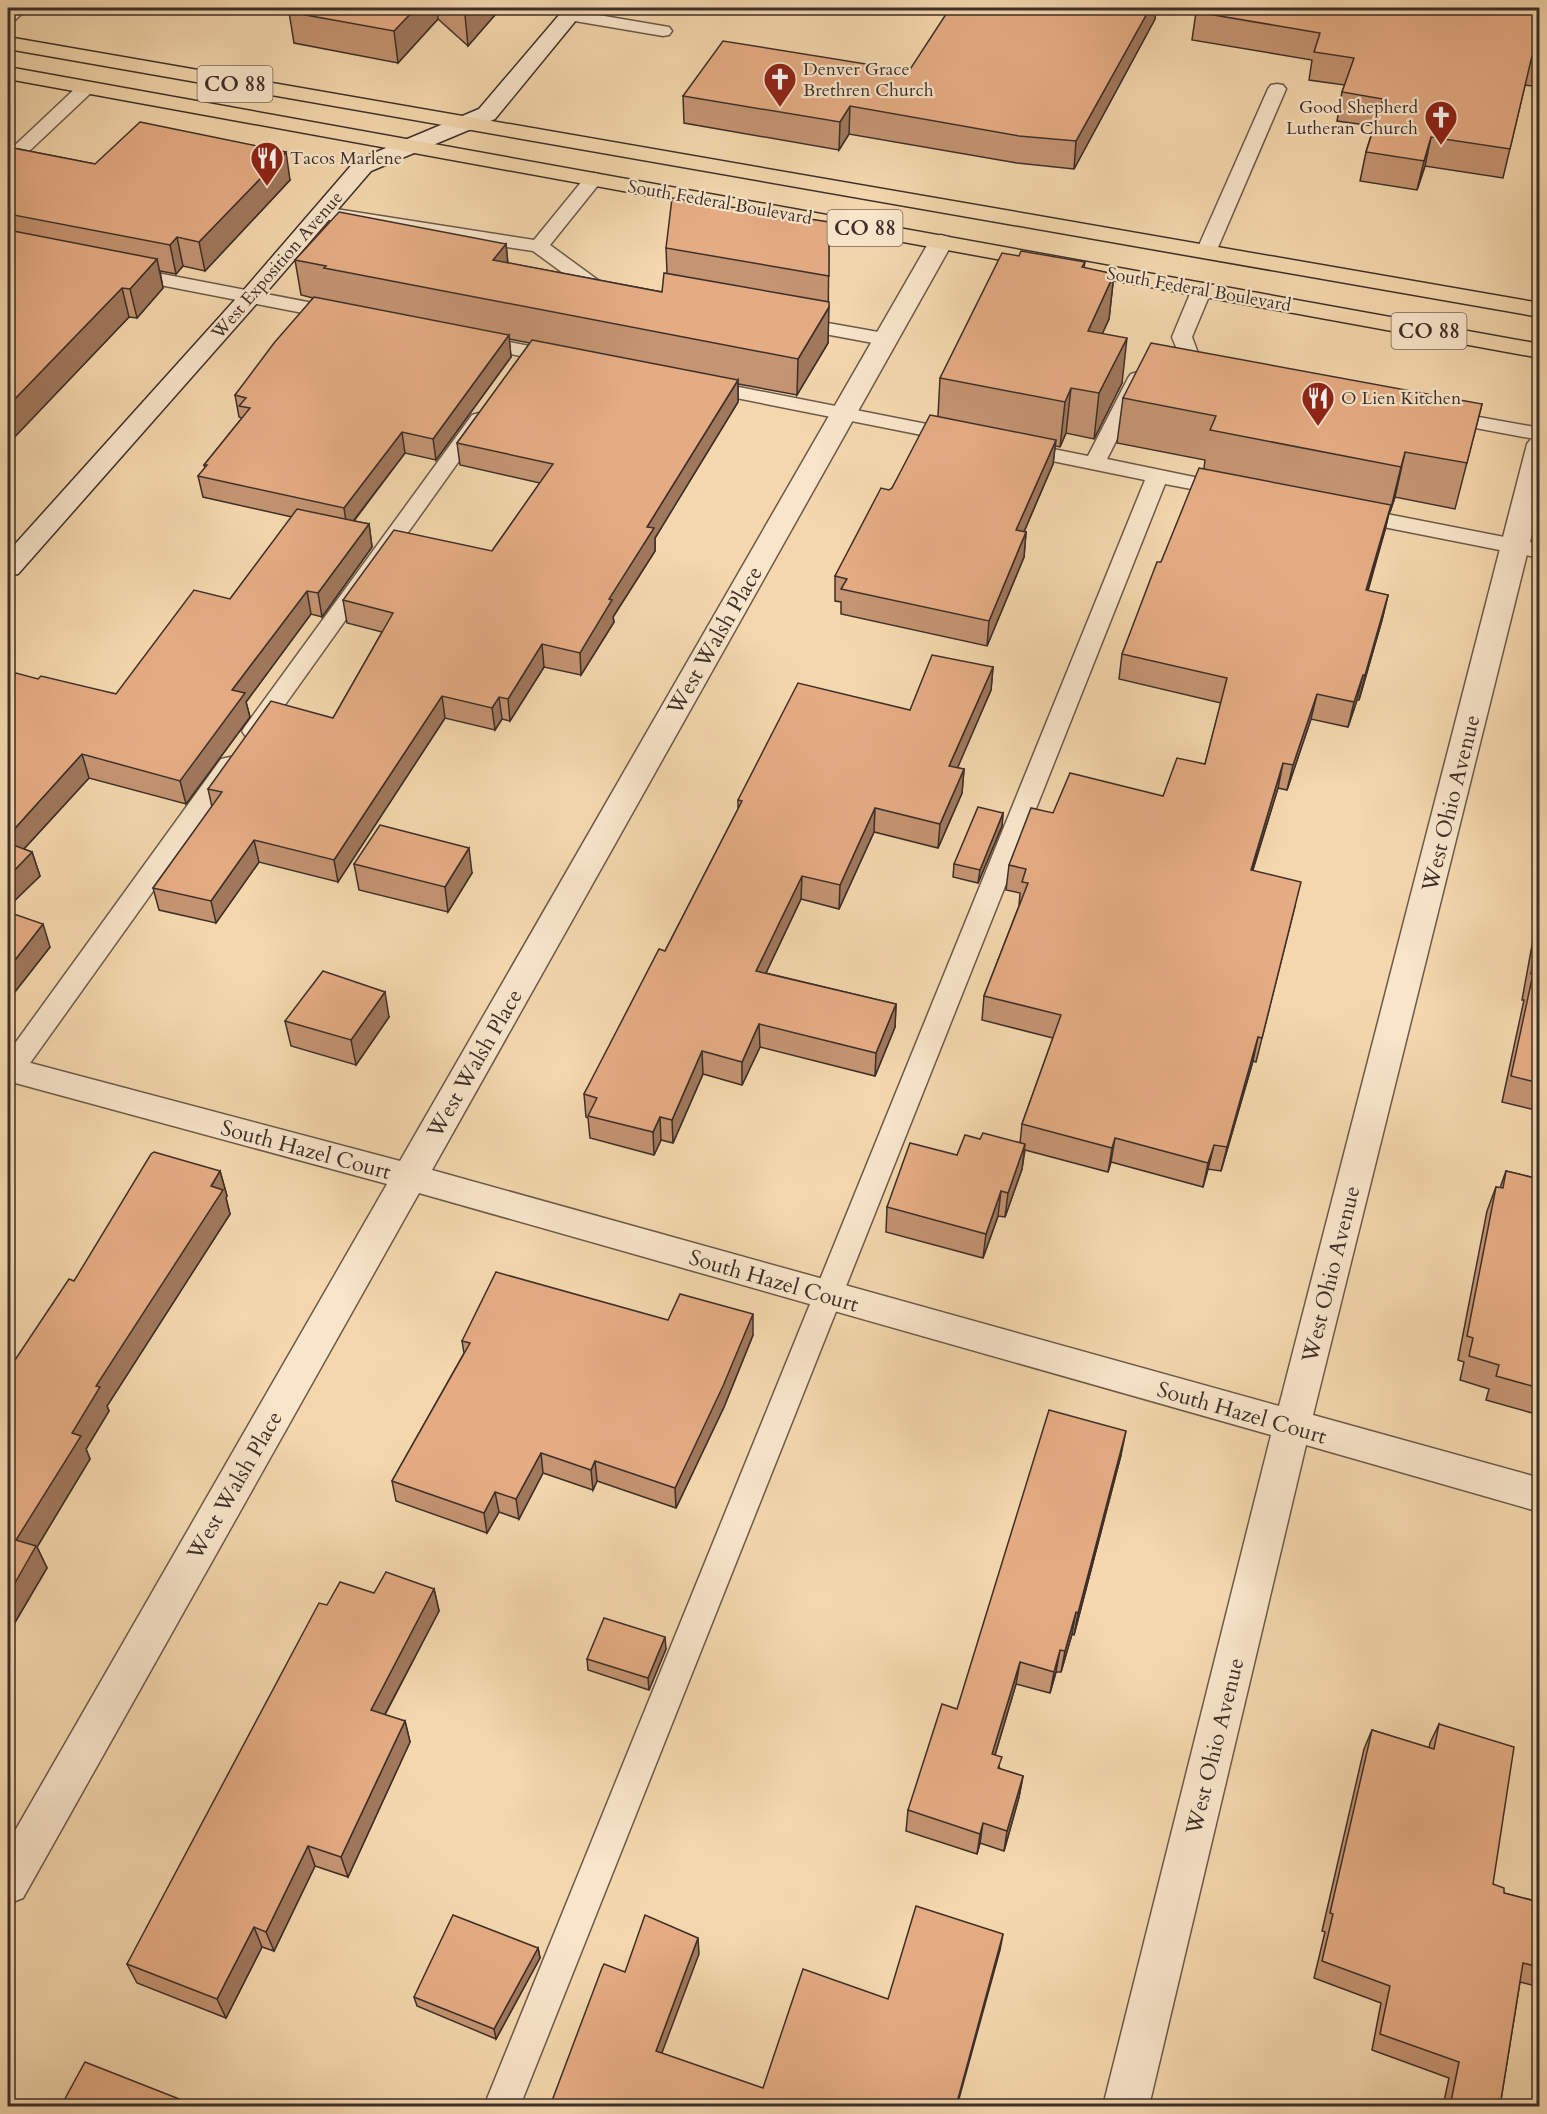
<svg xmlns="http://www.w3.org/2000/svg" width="1547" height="2114" viewBox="0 0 1547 2114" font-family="Cardo,serif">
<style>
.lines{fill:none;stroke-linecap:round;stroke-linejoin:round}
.lane-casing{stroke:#6b594a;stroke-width:3}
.street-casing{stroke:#6b594a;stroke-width:3}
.secondary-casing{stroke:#3d2f29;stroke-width:3}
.primary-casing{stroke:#3d2f29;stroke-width:3}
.lane{fill:#f8e5ca;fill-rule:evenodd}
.street{fill:#f8e5ca;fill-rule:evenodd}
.secondary{fill:#f8e5ca;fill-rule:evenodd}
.primary{fill:#f4d7ad;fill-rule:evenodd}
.wall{fill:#c59472;stroke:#3d2f29;stroke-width:1.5}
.shaded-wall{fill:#a0785c;stroke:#3d2f29;stroke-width:1.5}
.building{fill:#e5ac84;stroke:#3d2f29;stroke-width:1.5}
.labels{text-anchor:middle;stroke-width:4.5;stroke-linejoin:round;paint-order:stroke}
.far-poi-label{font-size:18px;fill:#3d2f29;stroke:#f8e5ca;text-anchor:start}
.far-street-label{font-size:18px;fill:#3d2f29;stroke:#f8e5ca}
.shield{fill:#f8e5ca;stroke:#756659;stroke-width:1.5}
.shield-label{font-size:21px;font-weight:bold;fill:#3d2f29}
.street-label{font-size:22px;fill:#3d2f29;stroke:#f8e5ca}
</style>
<rect width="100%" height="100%" fill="#f4d7ad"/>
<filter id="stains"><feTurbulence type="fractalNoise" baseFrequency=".00333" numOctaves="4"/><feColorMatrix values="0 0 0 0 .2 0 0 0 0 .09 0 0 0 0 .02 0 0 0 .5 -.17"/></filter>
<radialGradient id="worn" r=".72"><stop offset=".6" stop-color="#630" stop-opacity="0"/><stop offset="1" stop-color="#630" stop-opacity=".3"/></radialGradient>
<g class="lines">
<defs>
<g id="lane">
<path d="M10 8H28L14 21 8 22V9Z"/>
<path d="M569 10 663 26 669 27 672 31 669 35 663 36 563 19 561 15 563 11Z"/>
<path d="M87 82 93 83 96 87 93 91 24 156H12L9 152 12 148 81 83Z"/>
<path d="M1277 84 1283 85 1286 89 1216 252 1213 256H1199L1196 252 1268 89 1271 85Z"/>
<path d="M594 173 601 175 603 179 550 245 602 283 621 287 624 291 621 295 614 297 589 292 533 251 323 219 316 217 314 213 316 209 323 207 534 240 587 175Z"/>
<path d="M126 267 339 308 346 310 349 314 346 318 339 320 119 277 116 273 119 269Z"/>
<path d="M1202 283 1209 285 1212 289 1192 337 1198 353 1221 374 1218 378C1194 384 1179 356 1172 337L1192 289 1195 285Z"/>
<path d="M794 317 884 333 891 335 894 339 891 343 884 345 787 327 784 323 787 319Z"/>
<path d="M474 335 560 352 567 354 570 358 567 362 560 364 467 345 464 341 467 337Z"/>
<path d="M1138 372 1145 374 1148 378 1107 459 1228 484 1236 485 1239 490 1236 495 1228 496 1165 484 520 2106H484L1145 480 1018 454 1011 452 1007 448 1011 444 1018 442 1088 456 1128 378 1131 374Z"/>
<path d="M703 380 957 430 964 432 967 436 964 440 957 442 696 390 693 386 696 382Z"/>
<path d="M1440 410 1540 428V440L1433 420 1430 416 1433 412Z"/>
<path d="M479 413 486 415 489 419 262 737 254 739 246 737 242 731 246 725 472 415Z"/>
<path d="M1351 507 1540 544V558L1343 519 1340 514 1343 509Z"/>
<path d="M230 757 239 759 242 765 239 771 18 1080 8 1083V1053L221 759Z"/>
</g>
<path id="street" d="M941 235 949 237 953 242 432 1170 1279 1406 1527 444 1531 439 1540 436V502L1529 546 1313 1415 1540 1478V1512L1306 1445 1149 2106H1103L1271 1435 419 1193 23 1898 8 1904V1843L387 1184 8 1081V1057L400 1161 929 242 933 237Z"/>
<path id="secondary" d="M565 8H586L495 119 371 171 258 302 18 574 8 576V552L242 292 355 161 479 109Z"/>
<g id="primary">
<path d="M8 37 1540 303V317L8 49Z"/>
<path d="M8 67 1540 344V358L8 79Z"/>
</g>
</defs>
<use href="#lane" class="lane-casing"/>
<use href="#street" class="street-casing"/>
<use href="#secondary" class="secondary-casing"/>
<use href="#primary" class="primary-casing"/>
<use href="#lane" class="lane"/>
<use href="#street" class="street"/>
<use href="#secondary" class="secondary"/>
<use href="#primary" class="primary"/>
</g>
<g class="wall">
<path d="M294 8H501L468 46 438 19 398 63 294 43 289 12Z"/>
<path d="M1539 8V87L1525 85 1503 178 1425 166 1417 190 1360 181 1366 152 1374 126 1337 121 1342 92 1345 85 1309 80 1312 60 1192 40 1196 12Z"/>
<path d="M1155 19 1074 169 1017 163 849 134 839 150 684 123 683 96 909 71Z"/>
<path d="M8 147 95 164 290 180 205 271 183 266 176 274 160 271 163 288 137 318 129 317 8 444Z"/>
<path d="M829 222 828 343 797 395 738 384V402L655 538V551L613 617 614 622 581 675 544 667 510 721 502 719 495 730 445 718 338 882 259 862 216 923 159 910 153 888 212 807 208 789 333 718 382 632 347 623 343 600 492 551 540 483 460 465 457 443 530 343 509 339 511 357 436 460 405 453 354 521 369 524 372 547 322 617 311 614 246 702 250 717 186 804 89 778 24 849 32 852 40 876 8 907 38 679 116 694 230 599 292 517 203 497 198 476 205 468 204 465 242 418 239 417 235 395 313 298 301 295 295 260 506 244 508 263 662 292 667 273 666 248Z"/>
<path d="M1019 256 1085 262 1084 268 1114 274 1109 319 1102 334 1122 383 1094 439 1066 433 1060 447 1055 446 1053 464 1024 532H1026L1024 557 987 646 841 614V602L835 601V576L889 490 892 488 938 416 940 378Z"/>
<path d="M1123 398 1482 404 1455 509 1395 497 1390 512H1389L1385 530 1368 591 1388 595 1382 620 1359 700H1357L1348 727 1311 719 1287 790 1278 788 1253 870 1295 906 1256 1062 1253 1061 1221 1171 1208 1169 1203 1187 1111 1162 1108 1172 1025 1150 1022 1169 1005 1217 998 1216 983 1258 886 1232 887 1207 980 1139 1020 1143 1022 1124 1053 1038 982 1020 984 996 1019 906 1020 893 1006 890 1009 865 1053 813 1163 796 1205 764 1221 703 1119 679 1122 654 1161 562 1204 468 1205 460 1117 443Z"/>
<path d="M993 667 991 690 957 768 964 769 962 793 938 848 874 832 839 909 801 899 766 973 896 1004 895 1027 875 1076 760 1047 742 1085 703 1074 673 1143 661 1140 654 1155 590 1138 588 1118 586 1117 584 1094 665 951 738 809V800Z"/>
<path d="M1003 813 1002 826 978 883 953 877 954 864Z"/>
<path d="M354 864 472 873 448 912 359 890Z"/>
<path d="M1539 907V1111L1502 1102 1524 1000H1522Z"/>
<path d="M8 912 50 947 14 993 8 991Z"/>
<path d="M389 1017 356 1065 291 1046 285 1021Z"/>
<path d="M220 1171 227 1196 226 1198 230 1214 107 1406 109 1411 86 1449 90 1459 37 1547 47 1568 14 1624 8 1622V1368L9 1369 74 1281Z"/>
<path d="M1506 1171 1539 1179V1415L1486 1400 1489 1389 1460 1380 1464 1362 1458 1360 1487 1211 1496 1187 1500 1188Z"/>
<path d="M668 1320 753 1335 724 1407 676 1508 597 1481 593 1490 543 1473 519 1519 499 1512 487 1533 396 1501 392 1481 464 1353 462 1341Z"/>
<path d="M1121 1455 1074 1635 1072 1634 1061 1672H1056L1050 1693 1016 1684 995 1755 1000 1769 1023 1776 1019 1797 1004 1851 980 1843 977 1854 906 1831 908 1810 957 1709Z"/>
<path d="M434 1589 439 1611 385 1715 405 1721 410 1742 348 1877 315 1866 274 1951 262 1947 226 2018 137 1983 127 1964 374 1593Z"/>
<path d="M666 1649 649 1690 588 1670 587 1659Z"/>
<path d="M1439 1724 1493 1884 1504 1893 1539 1902V1987L1520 1982 1500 2106H1443L1449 2078 1372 2050 1381 2003 1314 1978 1325 1932 1322 1931 1364 1749 1372 1730 1429 1748 1430 1743Z"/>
<path d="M538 1948 540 1958 496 2039 417 2006 414 1997Z"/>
</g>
<g class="shaded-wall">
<path d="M416 8H437L438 19 398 63 394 31Z"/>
<path d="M471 8H501L468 46 465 15Z"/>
<path d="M1150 8H1156L1155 19 1074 169 1076 141Z"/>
<path d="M850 106 849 134 839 150 840 122Z"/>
<path d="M1431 137 1425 166 1417 190 1424 161Z"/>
<path d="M286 152 290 180 205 271 199 242Z"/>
<path d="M177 237 183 266 176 274 170 245Z"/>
<path d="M506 244 509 279 493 260Z"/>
<path d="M157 259 163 288 137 318 130 289Z"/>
<path d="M1114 274 1109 319 1083 376 1088 331Z"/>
<path d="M122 288 129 317 8 444V406Z"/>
<path d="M829 307 828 343 797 395 798 359Z"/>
<path d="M509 335 511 357 436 460 433 439Z"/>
<path d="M1127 338 1122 383 1094 439 1099 393Z"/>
<path d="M738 380V402L655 538V551L613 617 614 622 581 675 580 653 647 527Z"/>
<path d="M1071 388 1066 433 1060 447 1065 402Z"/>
<path d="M402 432 405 453 347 529 344 508Z"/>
<path d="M1056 440 1053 464 1014 555 1016 530Z"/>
<path d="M1405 452 1395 497 1390 512 1401 467Z"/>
<path d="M1391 505 1385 530 1360 615 1366 590Z"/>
<path d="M369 524 372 547 322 617 318 593Z"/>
<path d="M1026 532 1024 557 987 646 989 621Z"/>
<path d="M307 591 311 614 246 702 250 717 186 804 180 781 232 690Z"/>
<path d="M1388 595 1382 620 1359 700 1365 675Z"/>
<path d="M542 644 544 667 510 721 508 699Z"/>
<path d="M993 667 991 690 948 790 949 766Z"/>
<path d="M1363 675 1357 700 1348 727 1354 702Z"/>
<path d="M1317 694 1311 719 1287 790 1293 765Z"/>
<path d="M442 696 445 718 338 882 334 860Z"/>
<path d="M499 697 502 719 495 730 492 708Z"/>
<path d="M82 754 89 778 10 864 8 856V836Z"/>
<path d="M1283 763 1278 788 1245 894 1251 870Z"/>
<path d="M964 769 962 793 938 848 940 824Z"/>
<path d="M875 808 874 832 839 909 840 885Z"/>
<path d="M1003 813 1002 826 978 883 980 870Z"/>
<path d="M254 840 259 862 216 923 211 901Z"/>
<path d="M469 848 472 873 448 912 445 887Z"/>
<path d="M32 852 40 876 8 907V877Z"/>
<path d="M802 876 801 899 756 994V971Z"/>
<path d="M43 924 50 947 14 993 8 973V969Z"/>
<path d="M385 992 389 1017 356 1065 351 1040Z"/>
<path d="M896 1004 895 1027 875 1076 876 1053Z"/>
<path d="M759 1024 760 1047 742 1085V1062Z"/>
<path d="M1258 1037 1253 1061 1221 1171 1227 1147Z"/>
<path d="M702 1051 703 1074 673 1143 672 1120Z"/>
<path d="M660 1117 661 1140 654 1155 653 1132Z"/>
<path d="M1115 1138 1111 1162 1108 1172 1112 1148Z"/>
<path d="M1025 1144 1022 1169 1005 1217 1008 1193Z"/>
<path d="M1214 1145 1208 1169 1203 1187 1208 1163Z"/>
<path d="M220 1171 227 1196 226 1198 230 1214 107 1406 109 1411 86 1449 90 1459 37 1547 47 1568 14 1624 8 1610V1595L16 1540 96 1386Z"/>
<path d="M1001 1191 998 1216 983 1258 986 1234Z"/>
<path d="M753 1314V1335L724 1407 676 1508 675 1488Z"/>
<path d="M1126 1431 1121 1455 1074 1635 1078 1613Z"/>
<path d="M541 1453 543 1473 519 1519 516 1499Z"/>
<path d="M595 1461 597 1481 593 1490 591 1470Z"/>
<path d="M495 1492 499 1512 487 1533 484 1513Z"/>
<path d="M434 1589 439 1611 376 1731 371 1710Z"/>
<path d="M1076 1612 1072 1634 1061 1672 1065 1651Z"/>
<path d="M665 1637 666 1649 649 1690 648 1678Z"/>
<path d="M1060 1650 1056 1672 1050 1693 1054 1672Z"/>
<path d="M1020 1662 1016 1684 989 1775 992 1754Z"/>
<path d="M405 1721 410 1742 348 1877 341 1857Z"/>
<path d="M1023 1776 1019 1797 1004 1851 1007 1831Z"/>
<path d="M983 1823 980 1843 977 1854 980 1834Z"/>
<path d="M308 1846 315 1866 274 1951 266 1932Z"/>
<path d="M254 1927 262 1947 226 2018 217 1999Z"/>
<path d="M1003 1934 1000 1950 957 2106H956Z"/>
<path d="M698 1938 699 1954 657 2066 656 2051Z"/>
<path d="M538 1948 540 1958 496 2039 494 2029Z"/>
</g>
<g class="building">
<path d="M294 8H416L394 31 289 12Z"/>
<path d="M456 8H471L465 15Z"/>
<path d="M950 8H1150L1076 141 1019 136 850 106 840 122 683 96 723 41 909 71Z"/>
<path d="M1198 8H1539V58L1532 56 1510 149 1431 137 1424 161 1366 152 1383 99 1342 92 1354 58 1314 52 1320 33 1196 12Z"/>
<path d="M140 122 286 152 199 242 177 237 170 245 8 214V147L95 164Z"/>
<path d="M672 198 829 222V276L666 248Z"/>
<path d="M339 212 506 244 493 260 662 292 664 273 829 302V307L798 359 324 268 326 266 295 260Z"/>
<path d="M8 230 157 259 130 289 122 288 8 406Z"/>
<path d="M1021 251 1085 262 1082 267 1114 274 1088 331 1127 338 1099 393 1071 388 1065 402 940 378 1002 253 1019 256Z"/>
<path d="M314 297 509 335 433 439 402 432 344 508 198 476 207 465H204L250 408 239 406 246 398 235 395 274 343Z"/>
<path d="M532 340 738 380 647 527 654 528 609 599 612 600 580 653 542 644 508 699 499 697 492 708 442 696 334 860 254 840 211 901 153 888 222 792 208 789 271 701 333 718 393 613 343 600 394 530 492 551 553 464 457 443Z"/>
<path d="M1151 343 1482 404 1467 463 1405 452 1401 467 1210 430 1216 416 1123 398Z"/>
<path d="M930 415 1056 440 1016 530 1026 532 989 621 841 589 847 579 835 576 881 488 889 490 892 488Z"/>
<path d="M1199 468 1391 505 1366 590 1388 595 1365 675H1363L1354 702 1317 694 1293 765 1283 763 1251 870 1301 882 1262 1038 1258 1037 1227 1147 1214 1145 1208 1163 1115 1138 1112 1148 1022 1124 1061 1015 984 996 1028 883 1022 882 1026 869 1009 865 1031 808 1053 813 1070 773 1163 796 1177 758 1205 764 1227 678 1122 654 1157 562H1161Z"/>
<path d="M297 509 369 524 318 593 307 591 232 690 245 693 180 781 82 754 8 836V683L16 673 38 679 41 676 116 694 194 590 230 599Z"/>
<path d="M932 655 993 667 949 766 964 769 940 824 875 808 840 885 802 876 756 971 896 1004 876 1053 759 1024 742 1062 702 1051 672 1120 660 1117 653 1132 588 1116 597 1098 584 1094 659 949 665 951 742 801 738 800 798 683 910 710Z"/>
<path d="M978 807 1003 813 980 870 954 864Z"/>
<path d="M380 825 469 848 445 887 354 864Z"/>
<path d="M8 843 32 852 8 877Z"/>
<path d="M8 912 43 924 8 969Z"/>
<path d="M1539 928V1083L1511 1076 1533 974H1531Z"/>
<path d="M323 971 385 992 351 1040 285 1021Z"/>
<path d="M983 1133 1025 1144 1008 1193 1001 1191 986 1234 887 1207 910 1143 957 1155 965 1135 980 1139Z"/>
<path d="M154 1152 220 1171 211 1186 223 1190 96 1386 100 1387 72 1433 81 1436 16 1540 36 1546 8 1595V1368L9 1369 69 1279 74 1281 151 1154Z"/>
<path d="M1506 1171 1539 1179V1388L1496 1376 1499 1365 1469 1356 1473 1338 1467 1336 1496 1187 1503 1188Z"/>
<path d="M496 1272 668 1320 680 1294 753 1314 723 1386 675 1488 595 1461 591 1470 541 1453 516 1499 495 1492 484 1513 392 1481 470 1343 462 1341Z"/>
<path d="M1049 1410 1126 1431 1078 1613 1076 1612 1065 1651 1060 1650 1054 1672 1020 1662 992 1754 1002 1757 998 1768 1023 1776 1007 1831 983 1823 980 1834 908 1810 942 1704 957 1709Z"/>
<path d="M386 1572 434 1589 371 1710 405 1721 341 1857 308 1846 266 1932 254 1927 217 1999 127 1964 319 1603 327 1605 340 1582 374 1593Z"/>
<path d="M604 1618 665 1637 648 1678 587 1659Z"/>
<path d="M1439 1724 1514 1747 1493 1884 1504 1888V1893L1539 1902V1967L1523 1963 1500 2106H1450L1459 2062 1380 2034 1390 1986 1322 1961 1333 1914 1330 1913 1372 1730 1434 1749Z"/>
<path d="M916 1906 1003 1934 956 2106H550L602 1968 604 1964 625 1972 645 1915 698 1938 656 2051 763 2088 803 1969 888 1999Z"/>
<path d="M453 1915 538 1948 494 2029 414 1997Z"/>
<path d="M85 2062 197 2106H61Z"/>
</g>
<defs>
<symbol id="church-pin" viewBox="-11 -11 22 30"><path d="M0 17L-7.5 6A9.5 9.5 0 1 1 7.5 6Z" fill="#8f2418" stroke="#f8e5ca"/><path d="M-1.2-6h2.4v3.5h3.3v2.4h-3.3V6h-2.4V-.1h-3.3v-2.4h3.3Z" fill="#fff"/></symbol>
<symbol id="restaurant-pin" viewBox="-11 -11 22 30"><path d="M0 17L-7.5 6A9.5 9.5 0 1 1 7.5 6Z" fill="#8f2418" stroke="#f8e5ca"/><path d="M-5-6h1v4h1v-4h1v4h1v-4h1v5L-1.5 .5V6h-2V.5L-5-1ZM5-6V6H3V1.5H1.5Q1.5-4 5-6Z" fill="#fff"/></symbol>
</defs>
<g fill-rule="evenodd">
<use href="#church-pin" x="761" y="60" width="38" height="52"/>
<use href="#church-pin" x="1422" y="98" width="38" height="52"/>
<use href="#restaurant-pin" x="248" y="139" width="38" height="52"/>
<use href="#restaurant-pin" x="1299" y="379" width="38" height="52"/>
</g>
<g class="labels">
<g class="far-poi-label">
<text x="803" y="75">Denver Grace<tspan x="803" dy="21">Brethren Church</tspan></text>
<text x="1418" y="113" text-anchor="end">Good Shepherd<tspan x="1418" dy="21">Lutheran Church</tspan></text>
<text x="290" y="164">Tacos Marlene</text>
<text x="1341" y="404">O Lien Kitchen</text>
</g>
<g class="far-street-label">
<text transform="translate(720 202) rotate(10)" y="6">South Federal Boulevard</text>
<text transform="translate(277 265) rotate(-49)" y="6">West Exposition Avenue</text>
<text transform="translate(1199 289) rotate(10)" y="6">South Federal Boulevard</text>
</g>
<g class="shield">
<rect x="197.5" y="66" width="75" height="36" rx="4.5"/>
<rect x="827.5" y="210" width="75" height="36" rx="4.5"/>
<rect x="1391.5" y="313" width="75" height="36" rx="4.5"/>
</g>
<g class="shield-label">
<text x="235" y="91">CO 88</text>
<text x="865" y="235">CO 88</text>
<text x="1429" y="338">CO 88</text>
</g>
<g class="street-label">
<text transform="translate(714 640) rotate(-60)" y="8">West Walsh Place</text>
<text transform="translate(1450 803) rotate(-76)" y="8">West Ohio Avenue</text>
<text transform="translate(474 1063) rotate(-60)" y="8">West Walsh Place</text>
<text transform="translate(306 1149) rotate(15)" y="8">South Hazel Court</text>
<text transform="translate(1330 1274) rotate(-76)" y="8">West Ohio Avenue</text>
<text transform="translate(774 1280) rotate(16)" y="8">South Hazel Court</text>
<text transform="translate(1242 1412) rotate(16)" y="8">South Hazel Court</text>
<text transform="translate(234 1485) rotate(-60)" y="8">West Walsh Place</text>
<text transform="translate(1214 1746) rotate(-76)" y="8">West Ohio Avenue</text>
</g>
</g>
<rect width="1547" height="2114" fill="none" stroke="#f4d7ad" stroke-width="30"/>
<rect x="9" y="9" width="1529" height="2096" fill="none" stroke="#3d2f29" stroke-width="3"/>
<rect x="15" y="15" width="1517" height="2084" fill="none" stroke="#3d2f29" stroke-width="1.5"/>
<rect width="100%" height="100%" filter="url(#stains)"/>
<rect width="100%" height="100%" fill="url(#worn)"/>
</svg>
